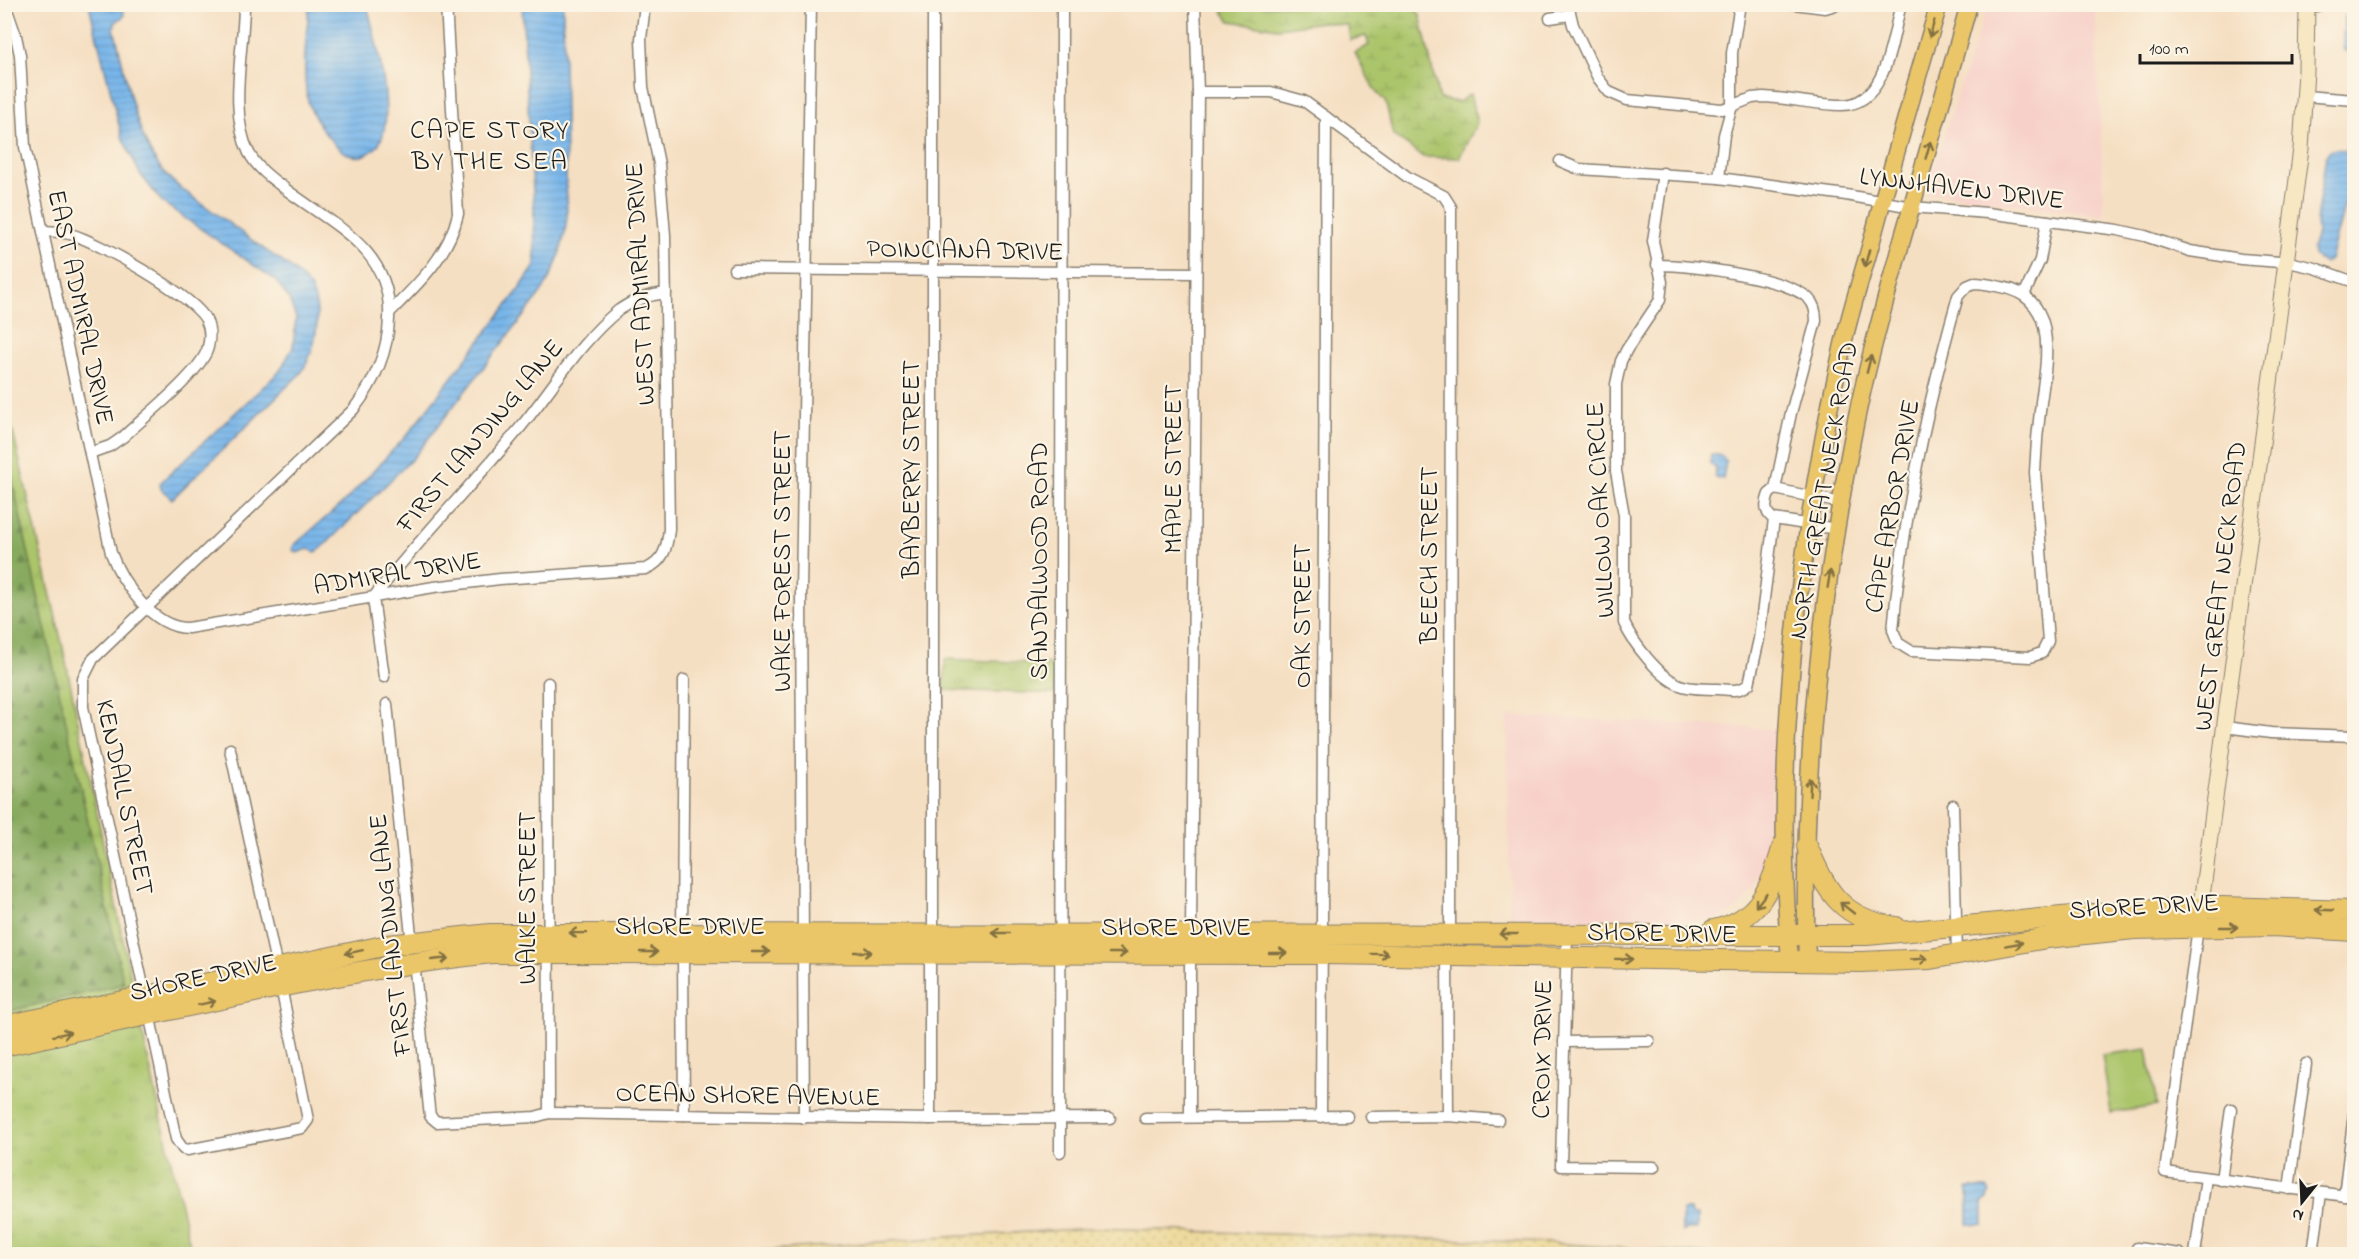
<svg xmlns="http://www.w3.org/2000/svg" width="2359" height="1259" viewBox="0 0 2359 1259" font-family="'Indie Flower',sans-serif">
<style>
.built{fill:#f7d1c9}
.grass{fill:url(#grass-tufts);stroke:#647044;stroke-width:1.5}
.forest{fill:url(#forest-firs);stroke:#52633e;stroke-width:1.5}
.wetland{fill:url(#wetland-marsh);stroke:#647044;stroke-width:1.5}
.sand{fill:url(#sand-dots);stroke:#857b5d;stroke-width:1.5}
.pitch{fill:#abc56b;stroke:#647044;stroke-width:1.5}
.water{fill:url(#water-rules);stroke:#4a6883;stroke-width:1.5}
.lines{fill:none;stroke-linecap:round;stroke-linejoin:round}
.street-casing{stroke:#887e6f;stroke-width:13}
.secondary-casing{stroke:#887e6f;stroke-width:17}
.primary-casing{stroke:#887e6f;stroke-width:19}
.highway-casing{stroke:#887e6f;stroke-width:22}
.street{stroke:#fff;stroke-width:10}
.secondary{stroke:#f7e8c3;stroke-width:15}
.primary{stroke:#eac669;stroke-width:16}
.highway{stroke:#eac669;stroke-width:20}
.oneway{stroke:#837142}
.labels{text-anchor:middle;stroke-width:4.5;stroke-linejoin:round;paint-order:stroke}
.street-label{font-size:26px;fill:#1c1c1c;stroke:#fcf5e5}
.neighbourhood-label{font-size:27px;letter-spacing:1.5px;fill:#1c1c1c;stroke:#fcf5e5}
</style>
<defs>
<pattern id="grass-tufts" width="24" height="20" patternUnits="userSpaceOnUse" patternTransform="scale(1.5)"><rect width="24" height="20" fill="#abc56b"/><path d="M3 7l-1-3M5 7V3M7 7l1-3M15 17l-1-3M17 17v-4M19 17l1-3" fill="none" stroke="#93a95c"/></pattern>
<pattern id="forest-firs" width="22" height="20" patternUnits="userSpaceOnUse" patternTransform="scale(1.5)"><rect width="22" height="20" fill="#88aa5f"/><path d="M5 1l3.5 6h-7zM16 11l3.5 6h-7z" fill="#6e8a4e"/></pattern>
<pattern id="wetland-marsh" width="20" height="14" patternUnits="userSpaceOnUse" patternTransform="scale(1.5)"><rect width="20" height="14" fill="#abc56b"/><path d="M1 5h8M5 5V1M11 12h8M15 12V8" fill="none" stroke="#93a95c"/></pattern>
<pattern id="sand-dots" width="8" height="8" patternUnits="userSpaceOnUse" patternTransform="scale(1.5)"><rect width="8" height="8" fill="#eeda9e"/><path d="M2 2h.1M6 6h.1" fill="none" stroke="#ccba88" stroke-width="1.8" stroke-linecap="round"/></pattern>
<pattern id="water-rules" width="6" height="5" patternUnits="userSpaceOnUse" patternTransform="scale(1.5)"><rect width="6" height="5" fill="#77b5ea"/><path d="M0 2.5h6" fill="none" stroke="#669bc8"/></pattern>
</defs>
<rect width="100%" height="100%" fill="#fcf5e5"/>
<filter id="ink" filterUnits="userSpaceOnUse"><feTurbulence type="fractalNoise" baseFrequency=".0167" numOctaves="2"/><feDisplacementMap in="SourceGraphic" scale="12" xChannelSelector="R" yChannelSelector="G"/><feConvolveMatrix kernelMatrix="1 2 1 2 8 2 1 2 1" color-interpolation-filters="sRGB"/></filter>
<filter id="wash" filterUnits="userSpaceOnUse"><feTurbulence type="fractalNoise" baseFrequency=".008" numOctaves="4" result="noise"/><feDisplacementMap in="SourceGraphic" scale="24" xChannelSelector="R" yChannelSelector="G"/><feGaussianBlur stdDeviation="1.35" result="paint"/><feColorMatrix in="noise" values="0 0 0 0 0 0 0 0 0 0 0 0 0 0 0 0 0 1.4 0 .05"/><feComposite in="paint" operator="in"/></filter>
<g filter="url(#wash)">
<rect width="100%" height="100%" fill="#f5dfc2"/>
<g class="built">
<path d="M1988 5H2095L2104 216 1925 192Z"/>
<path d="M1507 716 1776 729 1768 855 1755 889 1736 910 1717 919 1697 921 1510 919Z"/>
</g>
<g class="grass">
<path d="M4 394 63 648 142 1032 192 1254H5Z"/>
<path d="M945 659 1055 664 1054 694 944 690Z"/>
</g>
<path class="forest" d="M4 443 124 984 5 1012H4Z"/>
<path class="wetland" d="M1218 5H1412L1420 15 1439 99 1459 102 1470 94 1477 123 1459 158 1423 157 1393 135 1386 103 1373 87 1355 53 1369 45 1366 36 1350 40 1348 25 1322 22 1278 28 1230 21Z"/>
<path class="sand" d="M1095 1228 1551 1243 1707 1254H719L947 1237Z"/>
<path class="pitch" d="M2147 1049 2157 1106 2111 1113 2102 1055Z"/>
<g class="water">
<path d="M89 5H108L112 9 119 6 123 7 124 16 115 23 114 28C125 69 134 132 159 166 172 184 190 195 208 208 228 222 247 237 267 251 280 260 296 270 306 282 326 306 316 351 301 373L172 499 161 489 160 483 279 372 293 347 296 318 289 299 275 280 163 203 140 174 122 137Z"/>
<path d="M309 5H367C375 38 395 107 381 140 378 147 372 152 365 155 342 165 313 120 308 101 301 71 307 35 309 5Z"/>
<path d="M522 5H563L567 217C564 246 556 272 539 296L414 457 322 548 316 552 308 549 297 553 293 550V546L345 501 408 434 518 291 535 266 534 207Z"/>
<path d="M2349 11H2354V52L2345 51 2343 48C2344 36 2341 20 2349 11Z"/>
<path d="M2335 149 2354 151V183L2349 189 2330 260 2323 263 2313 256 2312 249 2317 233 2316 221 2326 156 2329 151Z"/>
<path d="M1711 454 1722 456 1726 461 1723 479 1714 477 1716 469 1710 463Z"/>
<path d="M1968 1188H1987L1990 1192 1988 1199 1983 1202V1225L1968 1224Z"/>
<path d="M1682 1210H1690L1691 1215H1697V1229H1687L1682 1232Z"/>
</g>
</g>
<g filter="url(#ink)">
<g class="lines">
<defs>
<g id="street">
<path d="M5 4 16 36 20 55 25 147 111 553C122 583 153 628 188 628L434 587 500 579 646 569C664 561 667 548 669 529L665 235 659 164 643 87 641 39 645 4"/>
<path d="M244 4C244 50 228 111 249 153 257 168 271 178 284 188 331 224 393 249 389 319 388 353 374 383 353 410L93 659 83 679V707L176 1139 183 1149 187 1150 302 1128 308 1120 281 987"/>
<path d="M933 4V933"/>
<path d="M1568 4 1573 25 1598 78 1609 92 1627 100 1722 109 1732 106V53L1740 4"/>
<path d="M1794 4 1825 8 1839 4"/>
<path d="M2307 9 2322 4"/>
<path d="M1550 18 1570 15"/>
<path d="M1198 92H1271L1304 101 1409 178 1444 196 1451 207 1450 934"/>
<path d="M2305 96 2354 100"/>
<path d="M1560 161 1579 169 1719 178 1846 195 1912 207 1987 213 2118 230 2145 236 2190 251 2241 259 2293 263 2315 268 2354 282"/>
<path d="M1663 173 1653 241 1662 282 1660 300 1627 349 1621 361 1616 384V471L1624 515V623C1633 643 1659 677 1680 685 1691 690 1706 688 1718 689 1730 690 1740 692 1749 684L1759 639 1774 519"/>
<path d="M1719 178 1724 135 1732 106 1752 98 1763 97C1789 98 1816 105 1842 105 1887 105 1892 37 1901 4"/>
<path d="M43 231C52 231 61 232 70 234 97 241 194 296 206 320 210 328 210 339 208 347 203 371 143 418 123 437L110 446 90 453"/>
<path d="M1657 265C1689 265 1787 277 1809 299 1815 305 1816 313 1816 321L1791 413 1775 489 1769 494C1765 504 1764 513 1774 519L1837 529"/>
<path d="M734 269 1196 273"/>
<path d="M1974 283C1983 283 1992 285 2001 287 2059 297 2047 359 2041 402 2038 425 2036 448 2035 472L2048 641 2042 653 2030 657 1911 651 1898 643 1893 630C1903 517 1927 405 1958 296L1967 286Z"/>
<path d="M2024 295 2040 260 2047 221"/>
<path d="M390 312C419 283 449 255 458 214L446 4"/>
<path d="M1775 489 1841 503"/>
<path d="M384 677 373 598C419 539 471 486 519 429 552 390 579 342 619 310 633 300 648 295 666 293"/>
<path d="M548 683 549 1113"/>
<path d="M387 704 412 945"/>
<path d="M2225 727 2271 733 2354 736"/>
<path d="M230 749 277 968"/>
<path d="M1953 805 1957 955"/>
<path d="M2198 927 2165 1172 2354 1197"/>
<path d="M682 933 684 680"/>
<path d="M1191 933 1198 92 1195 4"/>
<path d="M1567 934 1561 1166 1654 1167"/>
<path d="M683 952 684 1115"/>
<path d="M1447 955 1448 1116"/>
<path d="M414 961 429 1108 430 1116 437 1122 535 1117 549 1113 930 1119 1110 1118"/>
<path d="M1564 1042 1649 1041"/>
<path d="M1190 1117V953"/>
<path d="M1321 1117 1326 117"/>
<path d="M1371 1117 1448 1116 1498 1120"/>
<path d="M804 1118 801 592 811 4"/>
<path d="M1145 1118 1347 1116"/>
<path d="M930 1119V952"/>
<path d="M1060 1152 1062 4"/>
<path d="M2221 1180 2231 1109"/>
<path d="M2289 1189 2306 1064"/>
<path d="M2344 1196 2354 1113"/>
<path d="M2137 1248 2180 1254"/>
<path d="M2195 1254 2206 1178"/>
<path d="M2313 1254 2321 1193"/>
</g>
<path id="secondary" d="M2199 919 2301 149 2306 71 2307 4"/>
<g id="primary">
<path d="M1790 961C1773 755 1797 549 1842 349 1850 312 1862 276 1872 240 1893 161 1916 83 1939 4"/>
<path d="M1807 961C1801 786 1819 611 1852 440 1864 377 1881 316 1898 254 1922 171 1946 88 1969 4"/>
</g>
<g id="highway">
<path d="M1807 846C1827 892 1841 919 1896 927"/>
<path d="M1713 930C1760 921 1771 886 1783 846"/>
<path d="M4 1026 388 945 490 934 1867 935 2116 912 2222 907 2354 911"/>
<path d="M4 1046C166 1012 327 971 492 953L1322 954 1861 962 1930 959 2047 938 2134 929 2273 926 2354 931"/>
</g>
</defs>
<use href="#street" class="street-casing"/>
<use href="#secondary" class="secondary-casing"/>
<use href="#primary" class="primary-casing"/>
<use href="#highway" class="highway-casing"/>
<use href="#street" class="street"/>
<use href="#secondary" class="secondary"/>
<use href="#primary" class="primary"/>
<use href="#highway" class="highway"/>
</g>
<defs><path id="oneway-shaft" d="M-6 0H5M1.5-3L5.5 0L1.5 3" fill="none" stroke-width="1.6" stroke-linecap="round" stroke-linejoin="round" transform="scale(1.5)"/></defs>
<g class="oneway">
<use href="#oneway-shaft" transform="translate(1932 29) rotate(106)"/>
<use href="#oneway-shaft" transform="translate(1928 150) rotate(-74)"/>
<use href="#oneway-shaft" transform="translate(1867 258) rotate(105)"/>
<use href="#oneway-shaft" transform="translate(1869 364) rotate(-76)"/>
<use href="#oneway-shaft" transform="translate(1829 579) rotate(-81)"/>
<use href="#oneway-shaft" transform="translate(1810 787) rotate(-87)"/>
<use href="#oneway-shaft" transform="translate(1761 900) rotate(128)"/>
<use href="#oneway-shaft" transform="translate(1847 908) rotate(-142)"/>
<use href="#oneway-shaft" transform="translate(2324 910) rotate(-178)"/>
<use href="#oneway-shaft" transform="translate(2229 927)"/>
<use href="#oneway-shaft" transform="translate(578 933) rotate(-179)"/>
<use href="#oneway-shaft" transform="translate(1001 933) rotate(-180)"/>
<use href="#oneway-shaft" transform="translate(1508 934) rotate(-180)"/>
<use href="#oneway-shaft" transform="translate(2014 944) rotate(-10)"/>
<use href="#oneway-shaft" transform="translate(354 952) rotate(168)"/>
<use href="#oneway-shaft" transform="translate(649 952)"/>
<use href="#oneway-shaft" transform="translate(761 952)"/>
<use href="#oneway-shaft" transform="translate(863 952)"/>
<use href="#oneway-shaft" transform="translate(1118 953)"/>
<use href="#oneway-shaft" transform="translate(1278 953)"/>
<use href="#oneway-shaft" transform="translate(1380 954) rotate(1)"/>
<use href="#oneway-shaft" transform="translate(440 959) rotate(-6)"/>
<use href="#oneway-shaft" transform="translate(1624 959) rotate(1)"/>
<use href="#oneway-shaft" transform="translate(1919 959) rotate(-3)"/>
<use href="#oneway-shaft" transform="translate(207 1003) rotate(-12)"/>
<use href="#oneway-shaft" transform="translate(62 1034) rotate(-12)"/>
</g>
</g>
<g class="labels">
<g class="street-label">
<text transform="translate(1962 187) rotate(7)" y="9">LYNNHAVEN DRIVE</text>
<text transform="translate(965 249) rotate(1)" y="9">POINCIANA DRIVE</text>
<text transform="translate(639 284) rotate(-93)" y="9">WEST ADMIRAL DRIVE</text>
<text transform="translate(82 307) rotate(78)" y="9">EAST ADMIRAL DRIVE</text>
<text transform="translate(479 435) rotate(-50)" y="9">FIRST LANDING LANE</text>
<text transform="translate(910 469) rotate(-90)" y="9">BAYBERRY STREET</text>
<text transform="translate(1172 469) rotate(-90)" y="9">MAPLE STREET</text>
<text transform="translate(1822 490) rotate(-80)" y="9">NORTH GREAT NECK ROAD</text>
<text transform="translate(1891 506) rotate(-80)" y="9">CAPE ARBOR DRIVE</text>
<text transform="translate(1599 510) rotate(-93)" y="9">WILLOW OAK CIRCLE</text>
<text transform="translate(1428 555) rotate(-90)" y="9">BEECH STREET</text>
<text transform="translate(781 561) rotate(-90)" y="9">WAKE FOREST STREET</text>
<text transform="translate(1038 561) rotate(-90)" y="9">SANDALWOOD ROAD</text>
<text transform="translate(397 572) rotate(-9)" y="9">ADMIRAL DRIVE</text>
<text transform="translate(2219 586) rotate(-83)" y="9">WEST GREAT NECK ROAD</text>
<text transform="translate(1301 616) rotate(-90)" y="9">OAK STREET</text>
<text transform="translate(126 797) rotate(78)" y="9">KENDALL STREET</text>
<text transform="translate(526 898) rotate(-90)" y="9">WALKE STREET</text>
<text transform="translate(2144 905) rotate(-3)" y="9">SHORE DRIVE</text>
<text x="690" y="934">SHORE DRIVE</text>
<text x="1176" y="935">SHORE DRIVE</text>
<text transform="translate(1662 932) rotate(1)" y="9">SHORE DRIVE</text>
<text transform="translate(389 935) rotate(-96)" y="9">FIRST LANDING LANE</text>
<text transform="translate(203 976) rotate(-12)" y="9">SHORE DRIVE</text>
<text transform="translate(1541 1049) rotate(-89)" y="9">CROIX DRIVE</text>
<text transform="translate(748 1094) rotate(1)" y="9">OCEAN SHORE AVENUE</text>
</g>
<g class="neighbourhood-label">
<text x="490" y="138">CAPE STORY<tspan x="490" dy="31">BY THE SEA</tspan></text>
</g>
</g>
<rect width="2359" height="1259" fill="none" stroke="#fcf5e5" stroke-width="24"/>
<g transform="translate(2302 1202) rotate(198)" stroke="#fcf5e5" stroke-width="4.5" paint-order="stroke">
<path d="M0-4.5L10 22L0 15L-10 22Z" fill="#1c1c1c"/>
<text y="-9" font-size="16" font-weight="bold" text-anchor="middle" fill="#1c1c1c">N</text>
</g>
<path d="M2140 54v9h152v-9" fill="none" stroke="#1c1c1c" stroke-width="3"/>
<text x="2149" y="54" font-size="18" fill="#1c1c1c" stroke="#fcf5e5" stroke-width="4.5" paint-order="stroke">100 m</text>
</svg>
